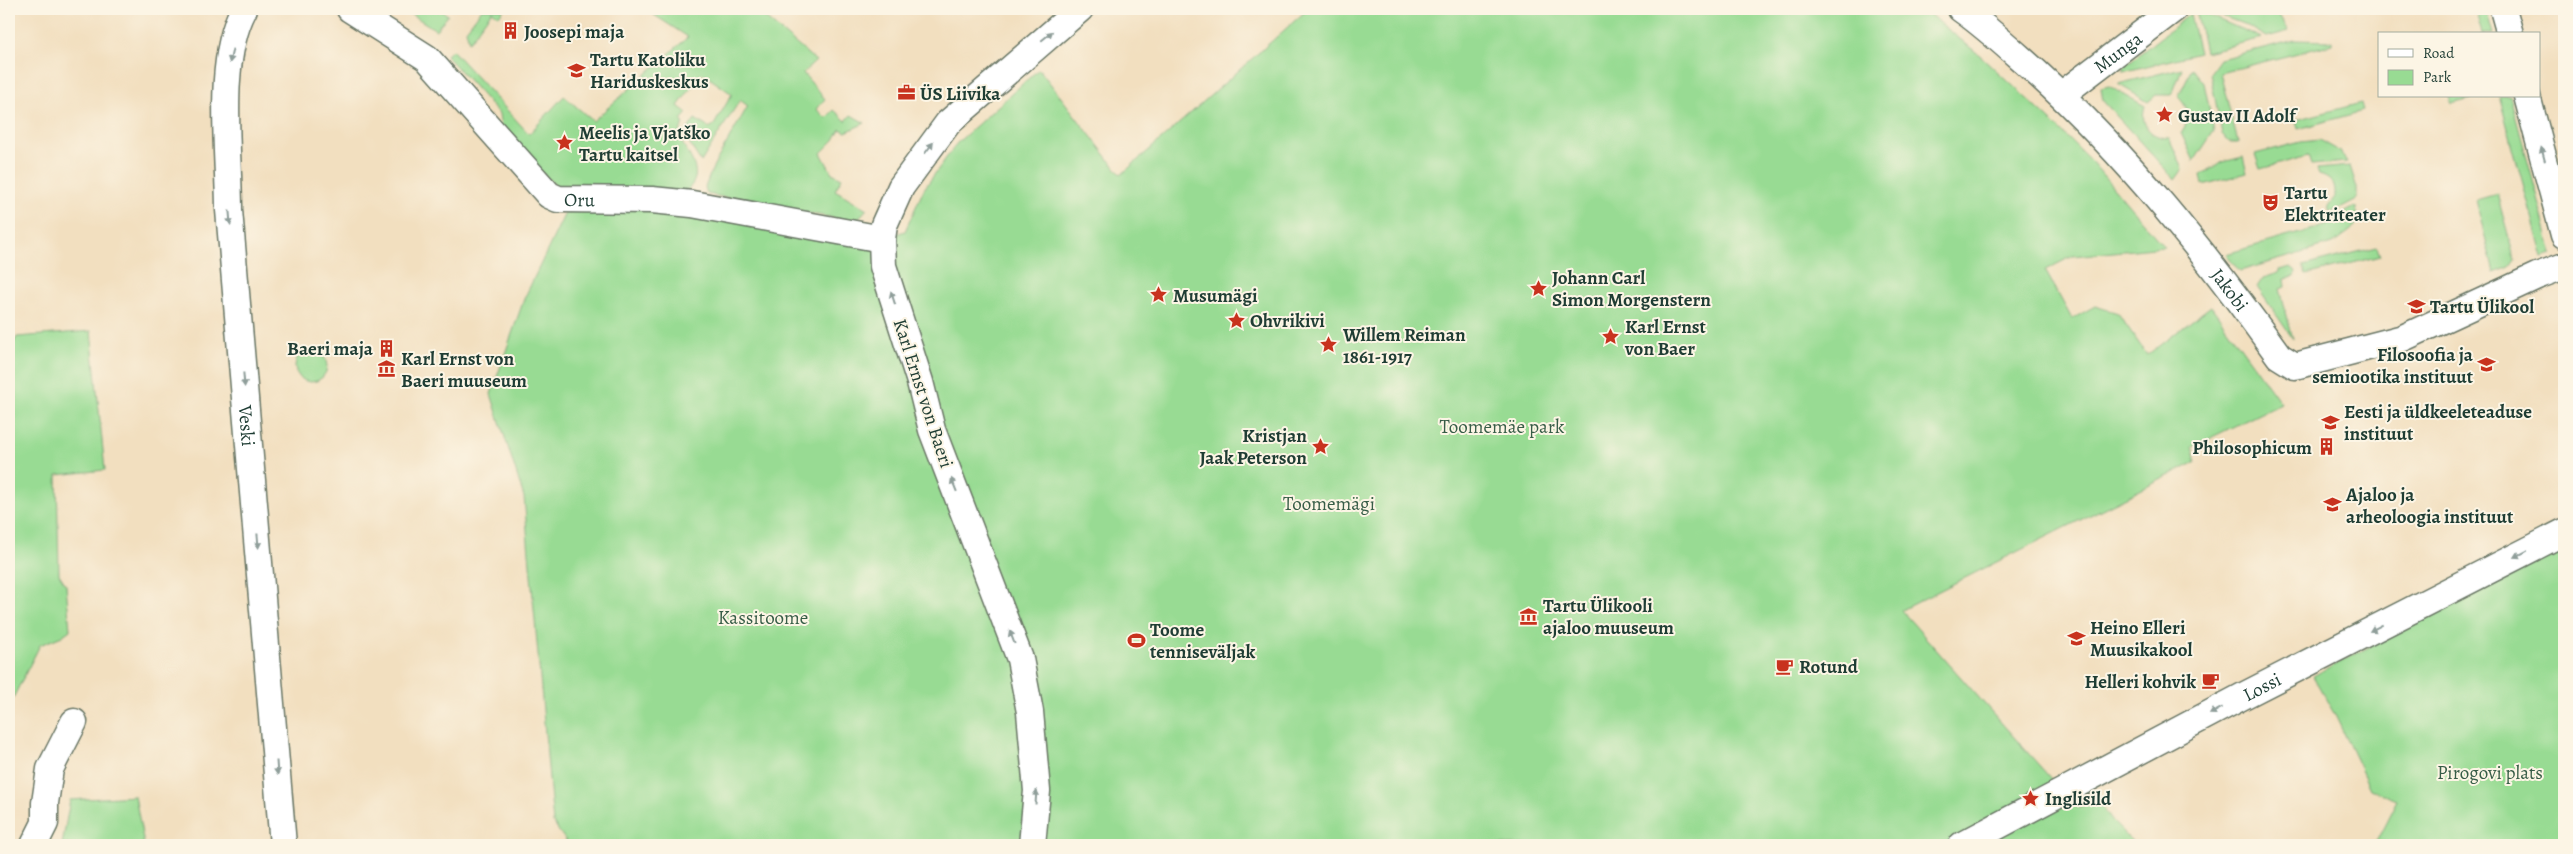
<svg xmlns="http://www.w3.org/2000/svg" width="2573" height="854" viewBox="0 0 2573 854" font-family="Alegreya,serif">
<style>
.green{fill:#98db93;stroke:#5c8c64}
.lines{fill:none;stroke-linecap:round;stroke-linejoin:round}
.street-casing{stroke:#697665;stroke-width:29}
.street{stroke:#fff;stroke-width:26}
.oneway{fill:#8f9e9a}
.labels{text-anchor:middle;stroke-width:4;stroke-linejoin:round;paint-order:stroke}
.poi-label{font-size:19px;font-weight:bold;fill:#1f3d34;stroke:#fcf5e5;text-anchor:start}
.street-label{font-size:19px;fill:#1f3d34;stroke:#fcf5e5}
.park-label{font-size:19px;fill:#375d47;stroke:#fcf5e5}
</style>
<rect width="100%" height="100%" fill="#fcf5e5"/>
<filter id="ink" filterUnits="userSpaceOnUse"><feTurbulence type="fractalNoise" baseFrequency=".02" numOctaves="2"/><feDisplacementMap in="SourceGraphic" scale="10" xChannelSelector="R" yChannelSelector="G"/><feConvolveMatrix kernelMatrix="1 2 1 2 8 2 1 2 1" color-interpolation-filters="sRGB"/></filter>
<filter id="wash" filterUnits="userSpaceOnUse"><feTurbulence type="fractalNoise" baseFrequency=".0096" numOctaves="4" result="noise"/><feDisplacementMap in="SourceGraphic" scale="20" xChannelSelector="R" yChannelSelector="G"/><feGaussianBlur stdDeviation="1.12" result="paint"/><feColorMatrix in="noise" values="0 0 0 0 0 0 0 0 0 0 0 0 0 0 0 0 0 1.4 0 .05"/><feComposite in="paint" operator="in"/></filter>
<g filter="url(#wash)">
<rect width="100%" height="100%" fill="#f2dfbf"/>
<g class="green">
<path d="M403 9H439L448 15 436 30Z"/>
<path d="M482 9H504L499 16 492 11 469 42 466 30Z"/>
<path d="M645 9H755L816 61 803 73 825 99 816 109 826 118 834 110 846 121 851 115 865 123 846 132 840 129 834 140 821 153 832 173 842 178 835 190 867 209 855 222 707 194 705 187 714 165 748 106 740 100 701 162 684 135 695 119 709 128 714 125 732 94 702 73 678 106 687 113 681 120 683 122 679 136C686 154 708 173 686 191L556 186 502 134 499 114 446 55 452 50 529 134 564 96 593 121 688 37Z"/>
<path d="M1308 9H1923L1982 57 2053 123 2091 161 2164 247 2073 256 2045 270 2072 319 2095 306 2118 313 2147 355 2211 306 2281 403 2192 447 2196 462 1901 610 2077 808 2096 799 2113 822 2136 845H569L553 823 524 497 491 394 524 299 566 211 635 207 882 239 905 231 924 189 957 143 1039 69 1121 175Z"/>
<path d="M2202 9H2275L2289 31 2267 37 2246 25Z"/>
<path d="M2196 10 2262 38 2205 52Z"/>
<path d="M2487 13 2493 34H2482L2477 16Z"/>
<path d="M2190 14 2199 53 2123 72V67Z"/>
<path d="M2295 40 2333 41V44L2220 73 2238 142H2229L2222 134 2210 73 2220 59Z"/>
<path d="M2182 68 2172 95H2156L2148 102 2118 84Z"/>
<path d="M2192 68 2204 83 2214 131 2194 161 2181 133C2190 120 2190 108 2178 97Z"/>
<path d="M2109 86 2145 106C2139 125 2151 138 2169 138L2183 169 2175 180 2103 101 2101 88Z"/>
<path d="M2449 96H2470L2471 99 2451 104Z"/>
<path d="M2499 96H2510L2553 254 2543 257Z"/>
<path d="M2361 103 2363 111 2298 129 2296 120Z"/>
<path d="M2320 140 2341 152 2347 162 2311 165 2308 156 2260 169 2255 154 2301 142Z"/>
<path d="M2243 157 2247 173 2203 185 2201 175 2223 162Z"/>
<path d="M2350 166 2357 188V199L2330 213 2328 206 2335 197C2336 184 2331 177 2319 174L2317 169Z"/>
<path d="M2497 194 2515 260 2510 267 2494 273 2476 200Z"/>
<path d="M2357 206 2355 227 2333 244 2240 271 2226 254 2328 225 2332 219Z"/>
<path d="M2377 247 2380 256 2306 275 2303 266Z"/>
<path d="M2291 267 2296 271 2295 277 2285 279 2286 287 2280 289 2293 339 2257 287 2263 278 2279 273V270Z"/>
<path d="M91 331 105 470 57 475 59 574 66 585 70 630 62 636 40 645 9 706V351L17 337Z"/>
<circle cx="311" cy="366" r="16"/>
<path d="M2564 546V845H2374L2397 800 2370 789 2336 717 2313 676Z"/>
<path d="M135 796 144 845H62L70 800Z"/>
</g>
</g>
<g filter="url(#ink)">
<g class="lines">
<defs>
<g id="street">
<path id="s1" d="M244 9C216 61 229 152 229 210L283 845"/>
<path id="s2" d="M350 9 427 58 549 195 558 199 652 200 692 204 882 239"/>
<path id="s3" d="M1961 9C1988 28 2011 50 2036 72 2129 157 2206 254 2279 356L2295 366 2403 338 2537 276 2564 266"/>
<path d="M2503 9 2510 34"/>
<path id="s4" d="M2061 95 2174 9"/>
<path d="M2527 96 2564 235"/>
<path d="M34 845 45 823V803L50 769 74 722"/>
<path d="M1032 845 1037 791 1030 712 1020 659 932 430 920 382 883 266 882 239 884 225 901 187 948 123 1080 9"/>
<path id="s5" d="M1962 845 2245 695 2564 532"/>
</g>
</defs>
<use href="#street" class="street-casing"/>
<use href="#street" class="street"/>
</g>
<defs><path id="oneway-solid" d="M-6-.8H1V-3.2L6.5 0L1 3.2V.8H-6Z" transform="scale(1.25)"/></defs>
<g class="oneway">
<use href="#oneway-solid" transform="translate(1047 36) rotate(-40)"/>
<use href="#oneway-solid" transform="translate(231 56) rotate(102)"/>
<use href="#oneway-solid" transform="translate(929 148) rotate(-53)"/>
<use href="#oneway-solid" transform="translate(2543 154) rotate(-105)"/>
<use href="#oneway-solid" transform="translate(230 218) rotate(85)"/>
<use href="#oneway-solid" transform="translate(893 298) rotate(-108)"/>
<use href="#oneway-solid" transform="translate(244 380) rotate(85)"/>
<use href="#oneway-solid" transform="translate(954 485) rotate(-112)"/>
<use href="#oneway-solid" transform="translate(258 541) rotate(85)"/>
<use href="#oneway-solid" transform="translate(2521 554) rotate(153)"/>
<use href="#oneway-solid" transform="translate(2376 628) rotate(153)"/>
<use href="#oneway-solid" transform="translate(1012 637) rotate(-111)"/>
<use href="#oneway-solid" transform="translate(2216 711) rotate(152)"/>
<use href="#oneway-solid" transform="translate(277 768) rotate(86)"/>
<use href="#oneway-solid" transform="translate(1036 797) rotate(-86)"/>
</g>
</g>
<defs>
<symbol id="building-bare" viewBox="-9 -9 18 18"><path d="M-4-6H4V6H1V3H-1V6H-4ZM-2.5-4.3h1.7v1.8h-1.7ZM.8-4.3h1.7v1.8H.8ZM-2.5-1h1.7V.8h-1.7ZM.8-1h1.7V.8H.8Z" fill="#c8321e" stroke="#fcf5e5" stroke-width="2.5" paint-order="stroke"/></symbol>
<symbol id="school-bare" viewBox="-9 -9 18 18"><path d="M0-5L7-2L0 1L-7-2ZM-4 1L0 2.5L4 1V4Q0 6-4 4Z" fill="#c8321e" stroke="#fcf5e5" stroke-width="2.5" paint-order="stroke"/></symbol>
<symbol id="office-bare" viewBox="-9 -9 18 18"><path d="M-6-3h4V-5.5h4V-3h4V5H-6ZM-1-4.5V-3h2v-1.5ZM-6 0V1H6V0Z" fill="#c8321e" stroke="#fcf5e5" stroke-width="2.5" paint-order="stroke"/></symbol>
<symbol id="sight-bare" viewBox="-9 -9 18 18"><path d="M0-6L1.8-2.2L6-1.7L2.9 1.2L3.7 5.4L0 3.3L-3.7 5.4L-2.9 1.2L-6-1.7L-1.8-2.2Z" fill="#c8321e" stroke="#fcf5e5" stroke-width="2.5" paint-order="stroke"/></symbol>
<symbol id="theatre-bare" viewBox="-9 -9 18 18"><path d="M-5-5.5Q0-4 5-5.5V0Q5 5 0 6Q-5 5-5 0ZM-3.3-2.5H-1v1.5H-3.3ZM1-2.5H3.3v1.5H1ZM-2.8 1Q0 5.5 2.8 1Z" fill="#c8321e" stroke="#fcf5e5" stroke-width="2.5" paint-order="stroke"/></symbol>
<symbol id="university-bare" viewBox="-9 -9 18 18"><path d="M0-5L7-2L0 1L-7-2ZM-4 1L0 2.5L4 1V4Q0 6-4 4Z" fill="#c8321e" stroke="#fcf5e5" stroke-width="2.5" paint-order="stroke"/></symbol>
<symbol id="museum-bare" viewBox="-9 -9 18 18"><path d="M0-6L6-3V-2H-6V-3ZM-5-1h2V3h-2ZM-1-1h2V3h-2ZM3-1h2V3H3ZM-6 4H6V6H-6Z" fill="#c8321e" stroke="#fcf5e5" stroke-width="2.5" paint-order="stroke"/></symbol>
<symbol id="stadium-bare" viewBox="-9 -9 18 18"><path d="M0-5a6.5 5 0 1 0 0 10a6.5 5 0 1 0 0-10ZM-3.5-1.8h7v3.6h-7Z" fill="#c8321e" stroke="#fcf5e5" stroke-width="2.5" paint-order="stroke"/></symbol>
<symbol id="cafe-bare" viewBox="-9 -9 18 18"><path d="M-5.5-4.5H6V0H3Q3 3.5 0 3.5H-2.5Q-5.5 3.5-5.5 0ZM3-3.2v2h1.7v-2ZM-6 4.5H4V6H-6Z" fill="#c8321e" stroke="#fcf5e5" stroke-width="2.5" paint-order="stroke"/></symbol>
</defs>
<g fill-rule="evenodd">
<use href="#building-bare" x="498" y="18" width="25" height="25"/>
<use href="#school-bare" x="564" y="58" width="25" height="25"/>
<use href="#office-bare" x="894" y="80" width="25" height="25"/>
<use href="#sight-bare" x="2152" y="102" width="25" height="25"/>
<use href="#sight-bare" x="552" y="130" width="25" height="25"/>
<use href="#theatre-bare" x="2258" y="190" width="25" height="25"/>
<use href="#sight-bare" x="1526" y="276" width="25" height="25"/>
<use href="#sight-bare" x="1146" y="282" width="25" height="25"/>
<use href="#university-bare" x="2404" y="294" width="25" height="25"/>
<use href="#sight-bare" x="1224" y="308" width="25" height="25"/>
<use href="#sight-bare" x="1598" y="324" width="25" height="25"/>
<use href="#sight-bare" x="1316" y="332" width="25" height="25"/>
<use href="#building-bare" x="374" y="336" width="25" height="25"/>
<use href="#university-bare" x="2474" y="352" width="25" height="25"/>
<use href="#museum-bare" x="374" y="356" width="25" height="25"/>
<use href="#university-bare" x="2318" y="410" width="25" height="25"/>
<use href="#sight-bare" x="1308" y="434" width="25" height="25"/>
<use href="#building-bare" x="2314" y="434" width="25" height="25"/>
<use href="#university-bare" x="2320" y="492" width="25" height="25"/>
<use href="#museum-bare" x="1516" y="604" width="25" height="25"/>
<use href="#university-bare" x="2064" y="626" width="25" height="25"/>
<use href="#stadium-bare" x="1124" y="628" width="25" height="25"/>
<use href="#cafe-bare" x="1772" y="654" width="25" height="25"/>
<use href="#cafe-bare" x="2198" y="668" width="25" height="25"/>
<use href="#sight-bare" x="2018" y="786" width="25" height="25"/>
</g>
<g class="labels">
<g class="poi-label">
<text x="524" y="38">Joosepi maja</text>
<text x="590" y="66">Tartu Katoliku<tspan x="590" dy="22">Hariduskeskus</tspan></text>
<text x="920" y="100">ÜS Liivika</text>
<text x="2178" y="122">Gustav II Adolf</text>
<text x="579" y="139">Meelis ja Vjatško<tspan x="579" dy="22">Tartu kaitsel</tspan></text>
<text x="2284" y="199">Tartu<tspan x="2284" dy="22">Elektriteater</tspan></text>
<text x="1552" y="284">Johann Carl<tspan x="1552" dy="22">Simon Morgenstern</tspan></text>
<text x="1173" y="302">Musumägi</text>
<text x="2430" y="313">Tartu Ülikool</text>
<text x="1250" y="327">Ohvrikivi</text>
<text x="1625" y="333">Karl Ernst<tspan x="1625" dy="22">von Baer</tspan></text>
<text x="1343" y="341">Willem Reiman<tspan x="1343" dy="22">1861-1917</tspan></text>
<text x="373" y="355" text-anchor="end">Baeri maja</text>
<text x="2473" y="361" text-anchor="end">Filosoofia ja<tspan x="2473" dy="22">semiootika instituut</tspan></text>
<text x="401" y="365">Karl Ernst von<tspan x="401" dy="22">Baeri muuseum</tspan></text>
<text x="2344" y="418">Eesti ja üldkeeleteaduse<tspan x="2344" dy="22">instituut</tspan></text>
<text x="1307" y="442" text-anchor="end">Kristjan<tspan x="1307" dy="22">Jaak Peterson</tspan></text>
<text x="2312" y="454" text-anchor="end">Philosophicum</text>
<text x="2346" y="501">Ajaloo ja<tspan x="2346" dy="22">arheoloogia instituut</tspan></text>
<text x="1543" y="612">Tartu Ülikooli<tspan x="1543" dy="22">ajaloo muuseum</tspan></text>
<text x="2090" y="634">Heino Elleri<tspan x="2090" dy="22">Muusikakool</tspan></text>
<text x="1150" y="636">Toome<tspan x="1150" dy="22">tenniseväljak</tspan></text>
<text x="1799" y="673">Rotund</text>
<text x="2196" y="688" text-anchor="end">Helleri kohvik</text>
<text x="2045" y="805">Inglisild</text>
</g>
<g class="street-label">
<text dy="7" stroke="none"><textPath href="#s4" startOffset="71">Munga</textPath></text>
<text dy="7" stroke="none"><textPath href="#s2" startOffset="306">Oru</textPath></text>
<text dy="7" stroke="none"><textPath href="#s3" startOffset="390">Jakobi</textPath></text>
<text transform="translate(924 393) rotate(72)" y="7">Karl Ernst von Baeri</text>
<text dy="7" stroke="none"><textPath href="#s1" startOffset="420">Veski</textPath></text>
<text dy="7" stroke="none"><textPath href="#s5" startOffset="339">Lossi</textPath></text>
</g>
<g class="park-label">
<text x="1502" y="433">Toomemäe park</text>
<text x="1329" y="510">Toomemägi</text>
<text x="763" y="624">Kassitoome</text>
<text x="2490" y="779">Pirogovi plats</text>
</g>
</g>
<rect width="2573" height="854" fill="none" stroke="#fcf5e5" stroke-width="30"/>
<rect x="2378" y="32" width="162" height="65" fill="#fcf5e5" stroke="#a4ab9e"/>
<rect x="2388" y="49" width="25" height="8" fill="#ffffff" stroke="#a4ab9e"/>
<text x="2423" y="58" font-size="15" fill="#1f3d34">Road</text>
<rect x="2388" y="70" width="25" height="15" fill="#98db93" stroke="#a4ab9e"/>
<text x="2423" y="82" font-size="15" fill="#1f3d34">Park</text>
</svg>
